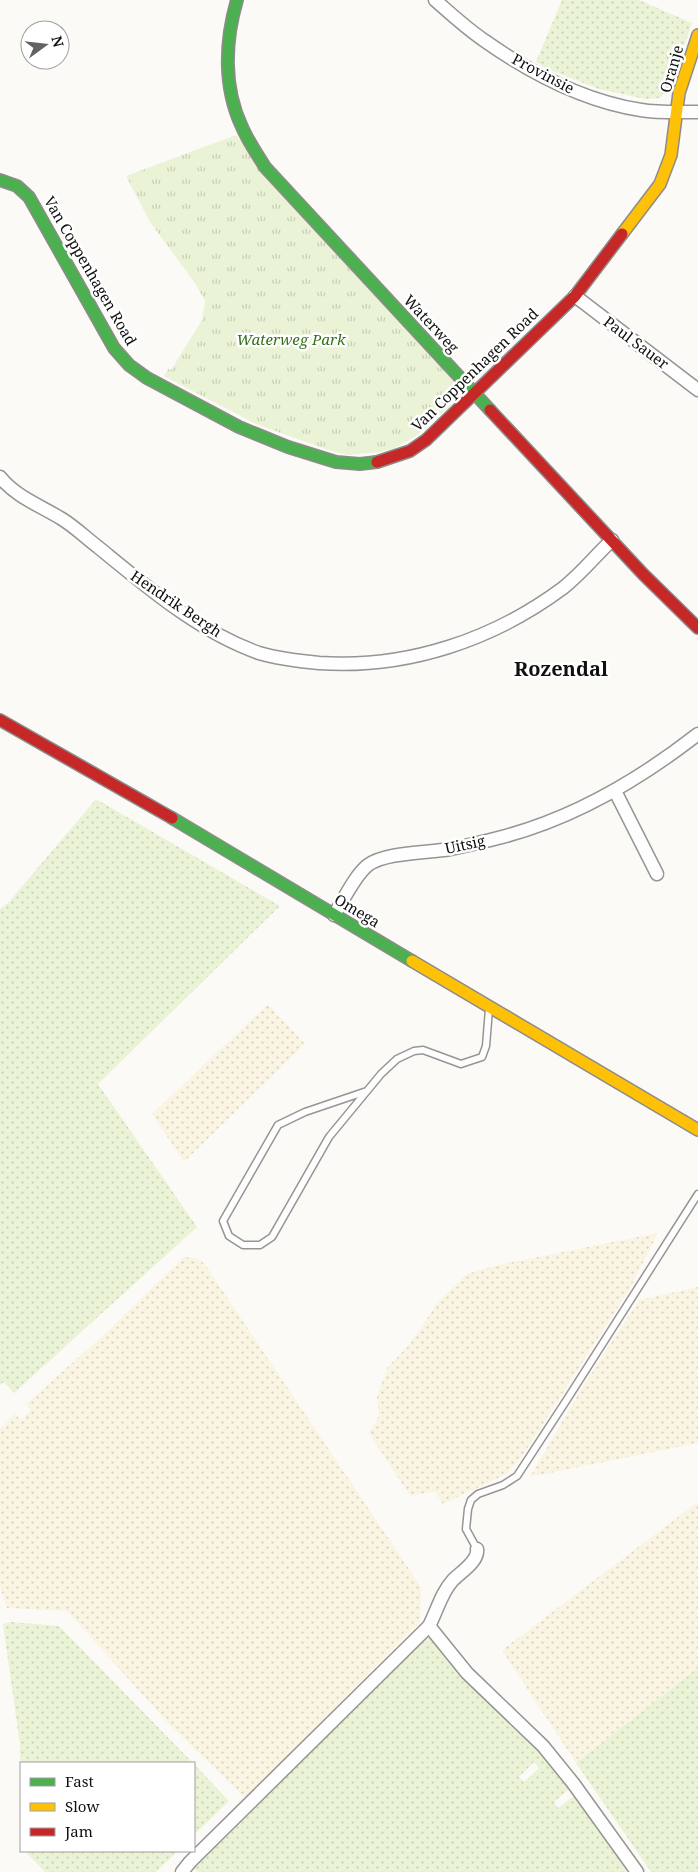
<svg xmlns="http://www.w3.org/2000/svg" width="698" height="1872" viewBox="0 0 698 1872" font-family="'Noto Serif',serif">
<style>
.farmland{fill:url(#farmland-dots)}
.grass{fill:url(#grass-dots);fill-rule:evenodd}
.park{fill:url(#park-tufts)}
.lines{fill:none;stroke-linecap:round;stroke-linejoin:round}
.lane-casing{stroke:#969594;stroke-width:9}
.street-casing{stroke:#969594;stroke-width:15}
.fast-casing{stroke:#8d8c8b;stroke-width:14}
.slow-casing{stroke:#8d8c8b;stroke-width:14}
.jam-casing{stroke:#8d8c8b;stroke-width:14}
.lane{stroke:#fffefe;stroke-width:6}
.street{stroke:#fffefe;stroke-width:12}
.fast{stroke:#4caf50;stroke-width:11}
.slow{stroke:#ffc107;stroke-width:11}
.jam{stroke:#c62828;stroke-width:11}
.labels{text-anchor:middle;stroke-width:5;stroke-linejoin:round;paint-order:stroke}
.street-label{font-size:15px;fill:#101010;stroke:#fff}
.park-label{font-size:15px;font-style:italic;fill:#367019;stroke:#fff}
.district-label{font-size:20px;font-weight:bold;fill:#101010;stroke:#fff}
</style>
<defs>
<pattern id="farmland-dots" width="8" height="8" patternUnits="userSpaceOnUse" patternTransform="scale(1.25)"><rect width="8" height="8" fill="#faf4e2"/><path d="M2 2h.1M6 6h.1" fill="none" stroke="#d5d0c1" stroke-width="1.8" stroke-linecap="round"/></pattern>
<pattern id="grass-dots" width="8" height="8" patternUnits="userSpaceOnUse" patternTransform="scale(1.25)"><rect width="8" height="8" fill="#eaf3d5"/><path d="M2 2h.1M6 6h.1" fill="none" stroke="#c8cfb6" stroke-width="1.8" stroke-linecap="round"/></pattern>
<pattern id="park-tufts" width="24" height="20" patternUnits="userSpaceOnUse" patternTransform="scale(1.25)"><rect width="24" height="20" fill="#eaf3d5"/><path d="M3 7l-1-3M5 7V3M7 7l1-3M15 17l-1-3M17 17v-4M19 17l1-3" fill="none" stroke="#c8cfb6"/></pattern>
</defs>
<rect width="100%" height="100%" fill="#fcfaf7"/>
<g class="farmland">
<path d="M268 1004 305 1044 184 1162 152 1114Z"/>
<path d="M658 1233 629 1290 523 1455 507 1474 443 1504 435 1491 410 1496 369 1433 379 1416 377 1396 388 1367 410 1344 438 1302 467 1274 498 1265Z"/>
<path d="M184 1257 195 1258 204 1263 421 1587 420 1622 251 1792 244 1797 169 1724 67 1611 7 1608 0 1587V1429L15 1414 21 1420 31 1410 26 1404 107 1332Z"/>
<path d="M698 1287V1443L530 1477 580 1391 639 1300Z"/>
<path d="M698 1502V1668L576 1763 502 1650Z"/>
</g>
<g class="grass">
<path d="M562 0H639L692 23 671 85 666 93 659 98 645 99 599 89 545 68 536 62Z"/>
<path d="M96 799 280 906 98 1084 197 1227 14 1393 4 1382 0 1385V909L9 902Z"/>
<path d="M12 1622 59 1626 193 1763H21V1847L20 1745 3 1624Z"/>
<path d="M429 1638 436 1641 550 1758 630 1872H197L193 1867 195 1863 424 1640ZM534 1762 539 1768 524 1782 519 1777ZM569 1789 574 1796 558 1808 554 1802Z"/>
<path d="M698 1668V1872H651L576 1763Z"/>
<path d="M194 1764 229 1801 194 1835Z"/>
<path d="M25 1851H178L156 1872H45Z"/>
</g>
<path class="park" d="M236 135 452 379 456 397 449 407 416 436 395 448 380 452 348 455 331 451 256 424 164 376 168 369 171 370 202 320 205 301 195 283 150 222 126 176Z"/>
<g class="lines">
<defs>
<g id="lane">
<path d="M367 1091 305 1112 278 1125 223 1221 229 1236 243 1245H260L272 1237 329 1137 381 1074 397 1059 414 1051 423 1050 461 1064 482 1057 486 1046 489 1009"/>
<path d="M477 1549 466 1529 468 1509 471 1500 478 1494 503 1485 517 1476 566 1401 698 1194"/>
</g>
<g id="street">
<path d="M435 0C451 14 467 29 485 41 532 74 583 101 641 110 659 113 679 112 698 112"/>
<path d="M575 296 698 390"/>
<path d="M0 477C16 497 41 506 62 519 75 527 86 538 98 547 147 587 199 632 259 653 279 659 298 661 319 663 407 669 493 640 563 588 581 574 596 555 612 540"/>
<path d="M615 791 657 874"/>
<path d="M334 915C343 901 355 875 368 865 386 852 427 853 450 849 466 846 482 842 498 838 570 820 639 780 698 734"/>
<path d="M429 1626 467 1673 543 1746 573 1783 637 1872"/>
<path d="M182 1872 190 1862 429 1626C437 1611 441 1593 453 1580 461 1572 479 1561 477 1549"/>
</g>
<g id="fast">
<path d="M237 0C225 41 223 87 242 127 248 141 257 154 265 167L490 410"/>
<path d="M0 180 17 186 29 197 114 348 129 365 147 378 239 427 288 447 336 462 360 464 377 462"/>
<path d="M172 818 412 961"/>
</g>
<g id="slow">
<path d="M622 234 660 184 671 155 679 93 698 35"/>
<path d="M412 961 698 1130"/>
</g>
<g id="jam">
<path d="M490 410 643 574 698 628"/>
<path d="M377 462 410 451 426 440 575 296 622 234"/>
<path d="M0 720 172 818"/>
</g>
</defs>
<use href="#lane" class="lane-casing"/>
<use href="#street" class="street-casing"/>
<use href="#fast" class="fast-casing"/>
<use href="#slow" class="slow-casing"/>
<use href="#jam" class="jam-casing"/>
<use href="#lane" class="lane"/>
<use href="#street" class="street"/>
<use href="#fast" class="fast"/>
<use href="#slow" class="slow"/>
<use href="#jam" class="jam"/>
</g>
<g class="labels">
<g class="street-label">
<text transform="translate(672 69) rotate(-74)" y="5">Oranje</text>
<text transform="translate(543 74) rotate(28)" y="5">Provinsie</text>
<text transform="translate(90 271) rotate(60)" y="5">Van Coppenhagen Road</text>
<text transform="translate(431 324) rotate(47)" y="5">Waterweg</text>
<text transform="translate(636 343) rotate(37)" y="5">Paul Sauer</text>
<text transform="translate(475 370) rotate(-44)" y="5">Van Coppenhagen Road</text>
<text transform="translate(176 604) rotate(34)" y="5">Hendrik Bergh</text>
<text transform="translate(465 845) rotate(-12)" y="5">Uitsig</text>
<text transform="translate(357 911) rotate(31)" y="5">Omega</text>
</g>
<g class="park-label">
<text x="291" y="345">Waterweg Park</text>
</g>
<g class="district-label">
<text x="561" y="676">Rozendal</text>
</g>
</g>
<rect x="20" y="1762" width="175" height="90" fill="#ffffff" stroke="#9f9f9f"/>
<rect x="30" y="1778" width="25" height="8" fill="#4caf50" stroke="#9f9f9f"/>
<text x="65" y="1787" font-size="15" fill="#101010">Fast</text>
<rect x="30" y="1803" width="25" height="8" fill="#ffc107" stroke="#9f9f9f"/>
<text x="65" y="1812" font-size="15" fill="#101010">Slow</text>
<rect x="30" y="1828" width="25" height="8" fill="#c62828" stroke="#9f9f9f"/>
<text x="65" y="1837" font-size="15" fill="#101010">Jam</text>
<g transform="translate(45 45) rotate(75)"><circle r="24" fill="#ffffff" stroke="#9f9f9f"/>
<path d="M0-4L9 19L0 12L-9 19Z" fill="#636261"/>
<text y="-8" font-size="14" font-weight="bold" text-anchor="middle" fill="#101010">N</text>
</g>
</svg>
